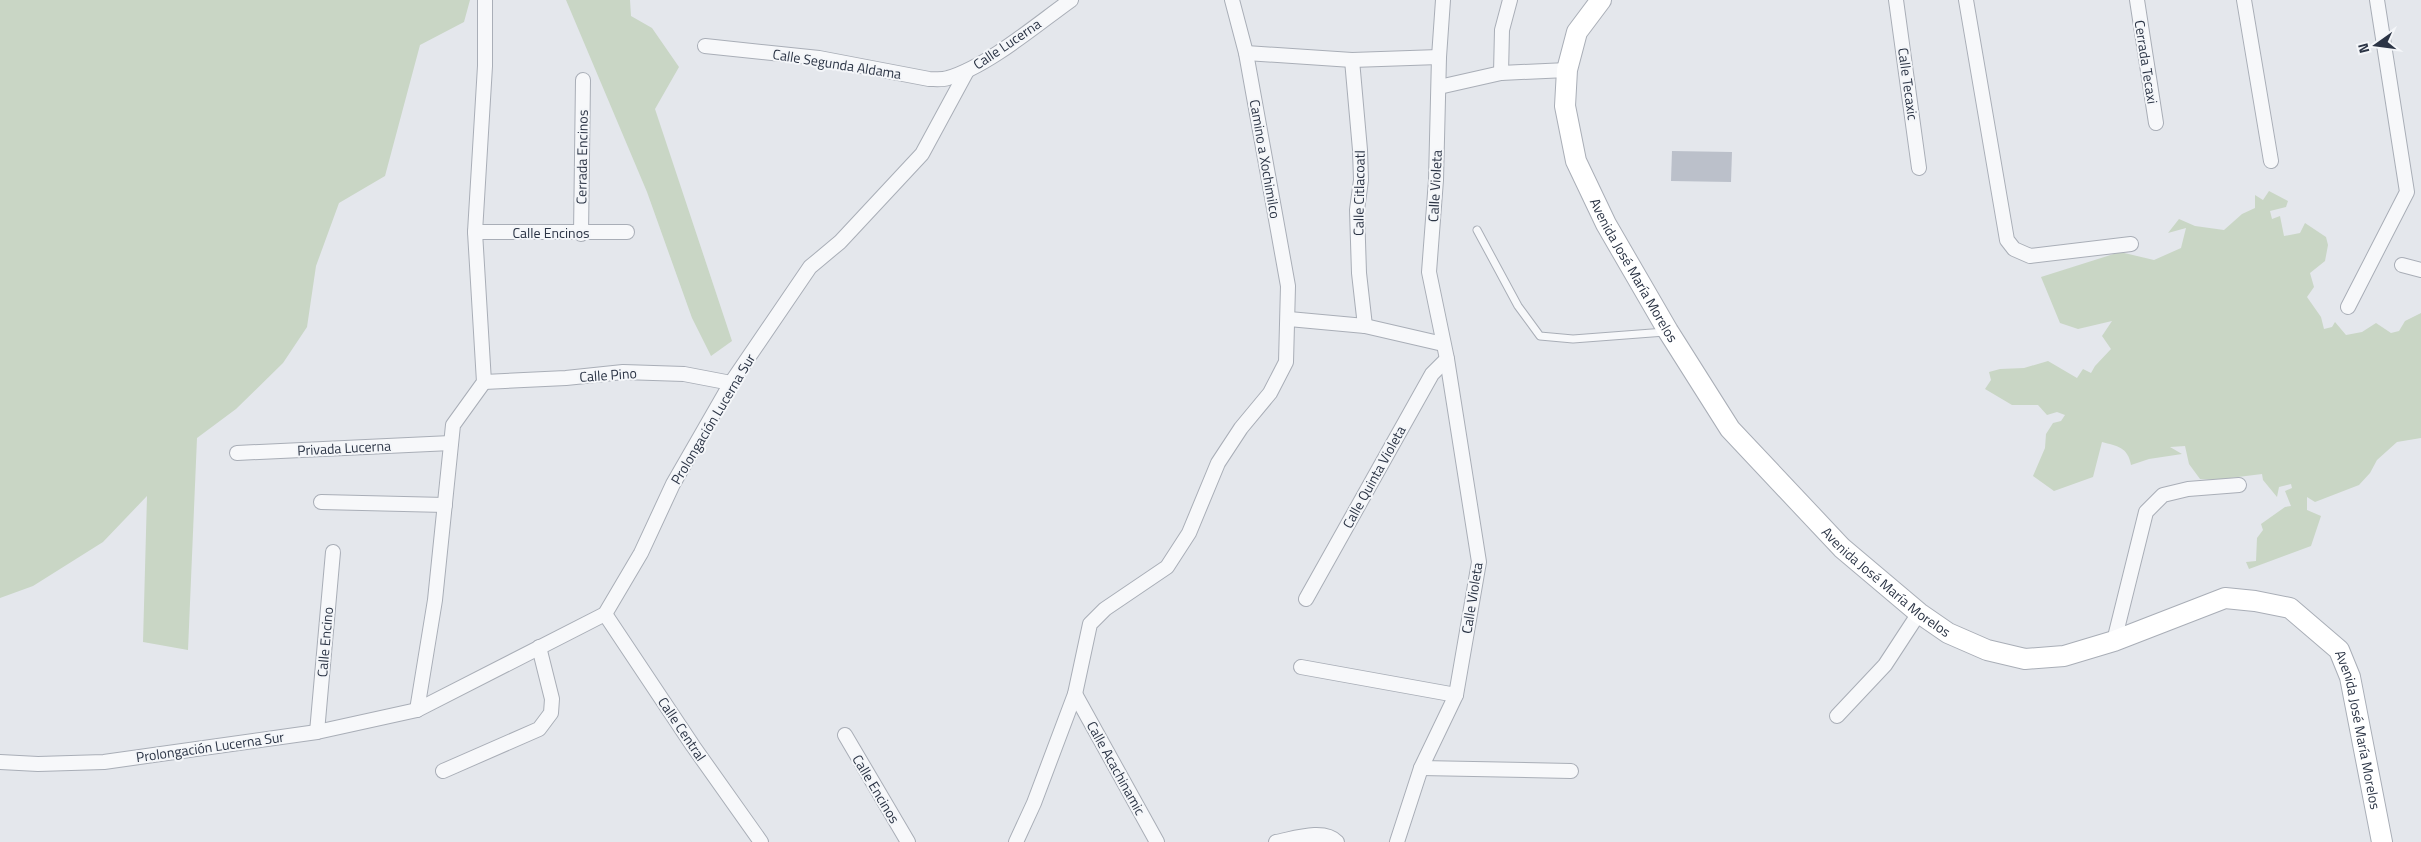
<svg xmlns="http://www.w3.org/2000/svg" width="2421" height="842" viewBox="0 0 2421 842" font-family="'Titillium Web',sans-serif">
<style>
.green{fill:#c9d6c5}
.building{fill:#bbc0ca}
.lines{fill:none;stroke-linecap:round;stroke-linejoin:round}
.lane-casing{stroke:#a9aeb7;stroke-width:9}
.street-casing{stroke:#a9aeb7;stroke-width:16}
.secondary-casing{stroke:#a9aeb7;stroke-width:22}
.lane{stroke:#f7f8fa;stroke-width:7}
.street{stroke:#f7f8fa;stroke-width:14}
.secondary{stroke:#fff;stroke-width:20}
.labels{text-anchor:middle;stroke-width:4;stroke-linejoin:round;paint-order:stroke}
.street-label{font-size:14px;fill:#2b3445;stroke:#f4f6f9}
</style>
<rect width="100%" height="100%" fill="#e4e7ec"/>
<g class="green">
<path d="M0 0H470L464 22 420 45 385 176 339 203 316 266 307 327 283 363 236 409 197 438 188 650 143 642 147 496 103 542 33 586 0 598Z"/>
<path d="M566 0H630L631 16 652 28 679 67 655 109 732 341 711 356 692 318 647 192Z"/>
<path d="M2269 191 2288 201 2286 207 2270 211 2272 219 2280 216 2284 236 2300 233 2305 223 2326 237 2328 245 2325 261 2310 273 2314 287 2307 297 2321 317 2324 329 2332 327 2335 322 2346 335 2362 332 2376 323 2391 333 2399 331 2405 321 2421 313V438L2397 442 2377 460 2370 473 2359 485 2315 502 2307 497V510L2321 516 2311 546 2249 569 2246 562 2256 561 2257 538 2263 530 2261 524 2285 507 2291 506 2285 491 2292 488 2291 484 2279 487 2277 497 2263 480 2262 474 2214 480 2200 479 2189 464 2185 446 2170 447 2182 454 2149 459 2131 465C2128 447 2117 446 2102 442L2093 477 2054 491 2033 476 2045 448 2046 434 2053 423 2061 421 2065 415 2057 412 2047 415 2038 405H2012L1985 389 1991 380 1989 372 2000 369 2024 368 2048 361 2077 378 2083 369 2091 373 2095 366 2111 349 2102 336 2112 321 2078 329 2060 323 2041 277 2120 252 2154 260 2181 248 2186 228 2168 233 2179 219 2195 226 2224 230 2242 214 2255 208V195L2263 200Z"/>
</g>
<path class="building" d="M1672 151 1732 152 1731 182 1671 181Z"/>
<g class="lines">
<defs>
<path id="lane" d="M1477 230 1518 306 1540 336 1573 339 1665 332"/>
<g id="street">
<path d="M1896 0 1919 168"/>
<path d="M1966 0 2007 240 2014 249 2030 256 2131 244"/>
<path d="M2137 0 2156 123"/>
<path d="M2244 0 2271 161"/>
<path d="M705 46 819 58 929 79C935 79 942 80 948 78 988 66 1036 25 1071 0"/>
<path d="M1246 53 1352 60 1439 57"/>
<path d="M1352 60 1360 150 1361 180 1357 210 1359 273 1365 326"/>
<path d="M1501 73 1502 30 1510 0"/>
<path d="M1439 87 1501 73 1567 70"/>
<path d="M475 232H627"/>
<path d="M581 234 583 80"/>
<path d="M2402 265 2421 270"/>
<path d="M2348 307 2407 192 2377 0"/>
<path d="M1289 319 1365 326 1443 344"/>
<path d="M484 382 566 378 623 372 684 374 731 383"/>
<path d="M237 453 451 443"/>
<path d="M321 502 445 505"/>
<path d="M1306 599 1432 374 1447 359"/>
<path d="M605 614 693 746 761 842"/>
<path d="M2114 641 2146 512 2163 495 2188 489 2239 485"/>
<path d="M1301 667 1456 695"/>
<path d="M1075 694 1157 842"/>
<path d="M417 710 435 600 453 425 484 382 475 232 485 66V0"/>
<path d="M1837 716 1885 665 1919 613"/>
<path d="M317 732 333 552"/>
<path d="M845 735 908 842"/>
<path d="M0 762 38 764 104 762 317 732 417 710 605 614 641 553 673 484 731 383 810 267 840 242 922 154 967 71"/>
<path d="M1421 768 1571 771"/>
<path d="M443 771 539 729 551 713 552 699 539 647"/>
<path d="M1016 842 1034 803 1075 694 1090 624 1105 609 1167 567 1189 533 1218 463 1241 428 1270 393 1286 362 1288 286 1246 53 1232 0"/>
<path d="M1276 842C1293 839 1324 828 1337 842"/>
<path d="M1397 842 1421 768 1456 695 1479 562 1447 359 1429 272 1436 180 1439 57 1443 0"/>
</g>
<g id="secondary">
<path id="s1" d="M1601 0 1577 32 1567 70 1565 106 1576 161 1606 224 1668 331 1730 429 1842 548 1919 613 1948 633 1987 650 2025 659 2064 656 2114 641 2225 598 2255 601 2290 608 2339 650 2350 677 2382 842"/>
</g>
</defs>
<use href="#lane" class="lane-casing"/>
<use href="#street" class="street-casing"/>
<use href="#secondary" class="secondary-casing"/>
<use href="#lane" class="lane"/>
<use href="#street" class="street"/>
<use href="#secondary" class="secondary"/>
</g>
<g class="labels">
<g class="street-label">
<text transform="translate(1007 44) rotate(-34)" y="5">Calle Lucerna</text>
<text transform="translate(2146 62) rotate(81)" y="5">Cerrada Tecaxi</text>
<text transform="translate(837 64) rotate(9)" y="5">Calle Segunda Aldama</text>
<text transform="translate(1908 84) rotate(82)" y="5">Calle Tecaxic</text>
<text transform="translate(582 157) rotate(-89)" y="5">Cerrada Encinos</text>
<text transform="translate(1265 159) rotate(80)" y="5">Camino a Xochimilco</text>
<text transform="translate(1435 186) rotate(-87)" y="5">Calle Violeta</text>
<text transform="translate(1359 193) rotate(-89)" y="5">Calle Citlacoatl</text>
<text x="551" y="238">Calle Encinos</text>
<text dy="5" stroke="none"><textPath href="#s1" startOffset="295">Avenida José María Morelos</textPath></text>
<text transform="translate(608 375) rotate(-4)" y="5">Calle Pino</text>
<text transform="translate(713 419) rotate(-59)" y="5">Prolongación Lucerna Sur</text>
<text transform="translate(344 448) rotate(-3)" y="5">Privada Lucerna</text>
<text transform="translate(1374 477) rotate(-61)" y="5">Calle Quinta Violeta</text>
<text dy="5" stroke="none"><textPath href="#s1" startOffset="700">Avenida José María Morelos</textPath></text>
<text transform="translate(1472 598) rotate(-81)" y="5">Calle Violeta</text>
<text transform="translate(325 642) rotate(-85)" y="5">Calle Encino</text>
<text transform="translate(682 729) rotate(56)" y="5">Calle Central</text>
<text dy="5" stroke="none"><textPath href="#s1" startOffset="1285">Avenida José María Morelos</textPath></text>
<text transform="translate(210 747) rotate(-8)" y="5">Prolongación Lucerna Sur</text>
<text transform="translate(1116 768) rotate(61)" y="5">Calle Acachinamic</text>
<text transform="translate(876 789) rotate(59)" y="5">Calle Encinos</text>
</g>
</g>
<g transform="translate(2376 45) rotate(256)" stroke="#f4f6f9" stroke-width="4" paint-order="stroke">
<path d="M0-4L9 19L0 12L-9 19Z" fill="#2b3445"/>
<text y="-8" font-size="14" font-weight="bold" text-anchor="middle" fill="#2b3445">N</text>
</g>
</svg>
